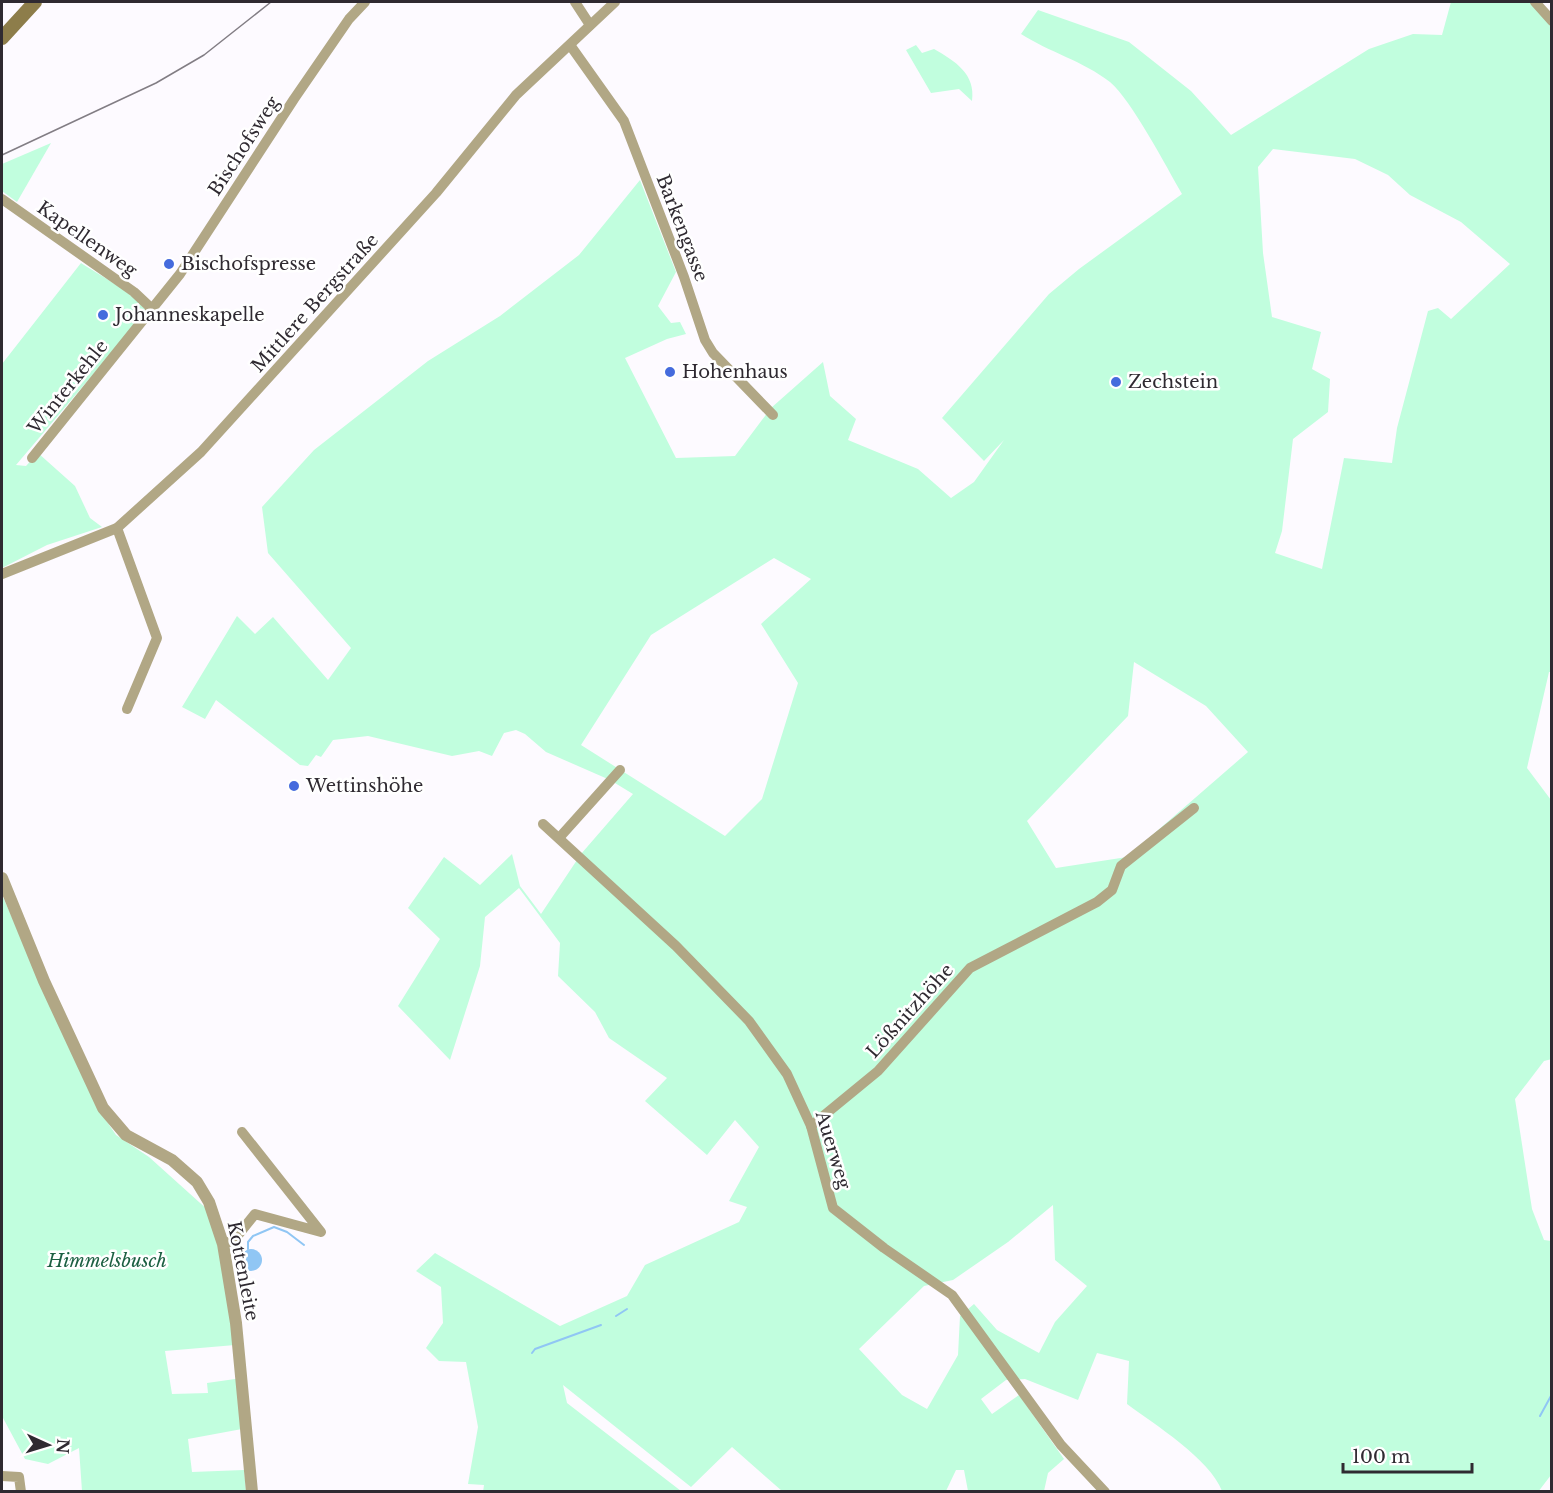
<svg xmlns="http://www.w3.org/2000/svg" width="1553" height="1493" viewBox="0 0 1553 1493" font-family="'Libre Baskerville',serif">
<style>
.green{fill:#c1fede;fill-rule:evenodd}
.water{fill:#90c6f4}
.lines{fill:none;stroke-linecap:round;stroke-linejoin:round}
.stream{stroke:#90c6f4;stroke-width:2}
.minor{stroke:#b1a785;stroke-width:10}
.tertiary{stroke:#b1a785;stroke-width:12}
.secondary{stroke:#8d7d4a;stroke-width:14}
.tram{stroke:#827d84;stroke-width:1.5}
.poi-dot{fill:#456bdd;stroke:#fff;stroke-width:2}
.labels{text-anchor:middle;stroke-width:5;stroke-linejoin:round;paint-order:stroke}
.street-label{font-size:18px;fill:#2f2a31;stroke:#fff}
.poi-label{font-size:18px;fill:#2f2a31;stroke:#fff;text-anchor:start}
.park-label{font-size:18px;font-style:italic;fill:#1d6043;stroke:#fff}
</style>
<rect width="100%" height="100%" fill="#fdfaff"/>
<g class="green">
<path d="M1451 2H1531L1552 27V672H1549L1527 768 1551 800 1552 1059 1544 1061 1515 1099 1532 1209 1544 1240 1551 1241V1475L1538 1492 1222 1491C1210 1459 1154 1424 1127 1404L1129 1361 1097 1353 1078 1400 1025 1379 1006 1380 981 1399 992 1414 1019 1395 1064 1459 1048 1473 1044 1491H968L964 1470H956L946 1491H782L732 1447 691 1487 563 1385 567 1403 681 1491 483 1492 484 1485 468 1484 478 1427 466 1362 439 1361 426 1348 443 1323 441 1287 416 1271 435 1253 560 1326 627 1296 645 1265 739 1222 747 1207 729 1201 759 1147 735 1120 707 1155 645 1101 667 1078 609 1038 595 1012 558 976 560 943 519 888 485 917 480 966 450 1060 398 1006 440 939 408 908 444 857 480 885 512 854 520 886 541 914 581 854 633 794 610 780 546 752 525 734 516 730 504 733 492 756 479 751 452 756 368 736 333 740 321 757 316 755 308 766 300 765 216 700 205 719 182 707 237 616 255 634 273 617 328 680 351 648 268 553 262 507 314 450 428 361 500 316 579 255 640 180 676 272 658 306 671 323 680 322 686 334 667 339 625 358 676 458 735 456 771 408 823 362 830 396 856 419 848 440 918 469 951 498 974 482 1004 440 984 461 942 418 1049 294 1079 269 1182 194C1166 166 1132 101 1110 82 1083 61 1049 52 1021 34L1038 10 1129 42 1191 91 1231 135 1369 49 1413 34 1442 35ZM1273 149 1355 159 1388 175 1410 195 1461 222 1510 264 1451 319 1438 308 1428 311 1397 428 1392 463 1344 458 1322 569 1275 553 1282 531 1293 439 1328 412 1330 379 1312 369 1321 332 1272 317 1263 253 1258 167ZM774 558 811 579 761 624 798 683 762 799 725 836 581 745 651 635ZM1134 662 1206 706 1248 752 1127 857 1056 868 1027 821 1128 716ZM1053 1205 1055 1260 1087 1286 1055 1322 1039 1353 997 1330 974 1304 960 1316 958 1355 927 1409 902 1395 859 1349 924 1286 953 1280 1008 1242Z"/>
<path d="M916 45 922 53 934 49C955 61 976 74 972 101L959 89 931 93 906 50Z"/>
<path d="M51 143 17 202 2 191V164Z"/>
<path d="M81 263C95 272 143 299 146 312L16 465 26 466 38 453 75 486 90 518 102 527 47 545 2 568V364Z"/>
<path d="M2 895 97 1107 116 1135 149 1157 209 1211 234 1307 235 1345 165 1351 172 1394 208 1393 207 1383 242 1378V1429L188 1439 192 1472 244 1470 246 1491H82L79 1448 48 1464 25 1459 2 1416Z"/>
</g>
<circle class="water" cx="251" cy="1260" r="11"/>
<g class="lines">
<g class="stream">
<path d="M248 1249V1242L253 1236 274 1227 287 1232 304 1245"/>
<path d="M616 1316 627 1309"/>
<path d="M532 1353 535 1349 601 1325"/>
<path d="M1540 1416 1552 1394"/>
</g>
<g class="minor">
<path d="M575 2 590 25"/>
<path d="M1535 2 1552 21"/>
<path d="M570 45 624 121 684 277 705 340 713 353 773 415"/>
<path d="M2 199 134 292 151 308"/>
<path d="M32 458 180 274 294 99 349 19 365 2"/>
<path d="M117 528 157 638 127 709"/>
<path d="M2 574 117 528 201 452 436 193 516 95 615 2"/>
<path d="M543 824 676 946 749 1021 787 1074 811 1126 833 1208 884 1248 952 1295 1061 1445 1105 1492"/>
<path d="M559 838 620 770"/>
<path d="M811 1126 878 1071 970 968 1097 902 1112 890 1121 866 1194 808"/>
<path d="M223 1244 234 1240 255 1214 321 1232 242 1132"/>
<path d="M2 1476 19 1477 21 1492"/>
</g>
<path class="tertiary" d="M2 878 44 981 103 1108 126 1135 172 1160 197 1182 209 1202 223 1244 236 1323 252 1492"/>
<path class="secondary" d="M2 38 35 2"/>
<path class="tram" d="M2 155 156 83 204 55 271 2"/>
</g>
<g class="poi-dot">
<circle cx="169" cy="264" r="6"/>
<circle cx="103" cy="315" r="6"/>
<circle cx="670" cy="372" r="6"/>
<circle cx="1116" cy="382" r="6"/>
<circle cx="294" cy="786" r="6"/>
</g>
<g class="labels">
<g class="street-label">
<text transform="translate(244 146) rotate(-57)" y="6">Bischofsweg</text>
<text transform="translate(682 228) rotate(69)" y="6">Barkengasse</text>
<text transform="translate(87 239) rotate(35)" y="6">Kapellenweg</text>
<text transform="translate(315 303) rotate(-48)" y="6">Mittlere Bergstraße</text>
<text transform="translate(68 387) rotate(-51)" y="6">Winterkehle</text>
<text transform="translate(910 1011) rotate(-48)" y="6">Lößnitzhöhe</text>
<text transform="translate(833 1150) rotate(73)" y="6">Auerweg</text>
<text transform="translate(243 1271) rotate(79)" y="6">Kottenleite</text>
</g>
<g class="poi-label">
<text x="181" y="270">Bischofspresse</text>
<text x="115" y="321">Johanneskapelle</text>
<text x="682" y="378">Hohenhaus</text>
<text x="1128" y="388">Zechstein</text>
<text x="306" y="792">Wettinshöhe</text>
</g>
<g class="park-label">
<text x="107" y="1267">Himmelsbusch</text>
</g>
</g>
<rect width="1553" height="1493" fill="none" stroke="#2f2a31" stroke-width="6"/>
<g transform="translate(48 1445) rotate(94)" stroke="#ffffff" stroke-width="4.5" paint-order="stroke">
<path d="M0-4.5L10 22L0 15L-10 22Z" fill="#2f2a31"/>
<text y="-9" font-size="16" font-weight="bold" text-anchor="middle" fill="#2f2a31">N</text>
</g>
<path d="M1343 1463v9h129v-9" fill="none" stroke="#2f2a31" stroke-width="3"/>
<text x="1352" y="1463" font-size="18" fill="#2f2a31" stroke="#ffffff" stroke-width="4.5" paint-order="stroke">100 m</text>
</svg>
